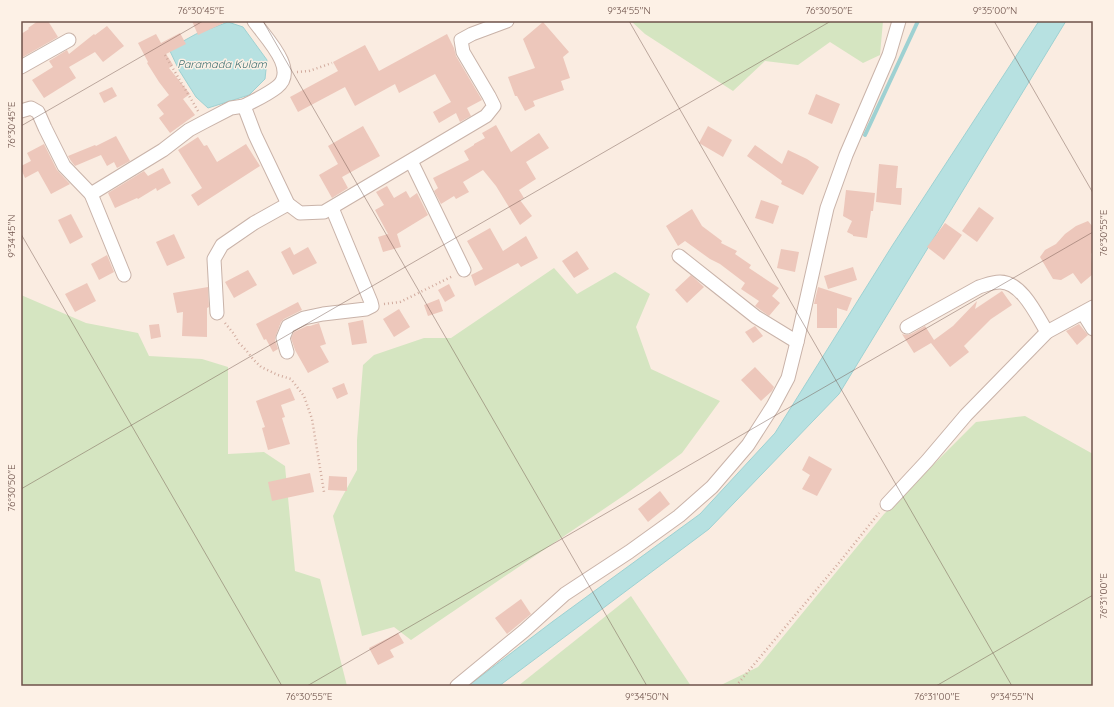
<svg xmlns="http://www.w3.org/2000/svg" width="1114" height="707" viewBox="0 0 1114 707" font-family="Quicksand,sans-serif">
<style>
.green{fill:#d5e5c1}
.water{fill:#b7e1e1;stroke:#9ed1d2}
.lines{fill:none;stroke-linecap:round;stroke-linejoin:round}
.stream{stroke:#9ed1d2;stroke-width:4}
.building{fill:#edc7bb}
.minor-casing{stroke:#c9b3a9;stroke-width:15}
.path{stroke:#d1ab9e;stroke-width:2.5;stroke-dasharray:1 3;stroke-linecap:butt}
.minor{stroke:#fff;stroke-width:13}
.ticks{fill:none;stroke:#6e524a;stroke-width:1;stroke-opacity:0.45}
.labels{text-anchor:middle;stroke-width:3;stroke-linejoin:round;paint-order:stroke}
.water-label{font-size:11px;font-style:italic;fill:#407273;stroke:#fdf1e6}
.neatline{fill:none;stroke:#6e524a;stroke-width:1.5}
.ticks-label{font-size:10px;text-anchor:middle;fill:#6e524a}
</style>
<rect width="100%" height="100%" fill="#faece1"/>
<g class="green">
<path d="M631 21H883L880 55 863 63 830 42 798 65 765 61 733 91 645 34Z"/>
<path d="M554 268 577 294 615 272 650 294 636 327 651 369 720 401 682 453 626 494 411 640 394 627 362 636 333 516 341 499 357 470V440L363 365 374 355 424 338H451Z"/>
<path d="M21 295 86 323 138 333 149 356 202 359 228 367V454L264 452 285 466 295 571 320 579 347 686H21Z"/>
<path d="M1025 416 1093 454V686H719L758 667 884 514 976 422Z"/>
<path d="M631 596 691 686H518Z"/>
</g>
<g class="water">
<path d="M1039 21H1066L839 394 709 529 499 686H468L552 622 700 514 775 433 892 246Z"/>
<path d="M228 22 243 27 267 60 265 79 249 95 208 108 196 97 179 70 169 49 196 34Z"/>
</g>
<g class="lines">
<path class="stream" d="M865 135 918 21"/>
</g>
<g class="building">
<path d="M38 21H48L58 37 21 58V34L29 29 28 28Z"/>
<path d="M192 21H228L198 35Z"/>
<path d="M543 22 569 52 563 57 570 78 561 81 564 90 533 101 535 106 525 111 517 96H515L508 77 535 68 523 39Z"/>
<path d="M107 26 124 46 103 62 95 52 69 67 76 78 44 98 32 80 53 67 49 61 67 50 69 54 94 34 95 35Z"/>
<path d="M180 33 186 44 166 54 173 65 169 68 190 94 183 99 195 115 170 133 159 118 164 114 157 105 169 95 159 82 147 63 148 62 138 43 156 34 161 43Z"/>
<path d="M447 34 454 48 456 56 482 100 467 108 471 116 460 122 456 113 439 123 433 112 451 102 435 74 399 93 395 84 355 106 345 87 298 112 290 97 338 71 333 62 365 45 379 71Z"/>
<path d="M112 87 117 96 104 103 99 93Z"/>
<path d="M816 94 840 104 832 124 808 114Z"/>
<path d="M496 125 511 152 539 133 549 148 526 162 536 179 519 190 524 198 520 200 532 216 520 225 496 186 483 170 463 182 469 192 456 199 454 196 441 204 434 191 438 188 433 178 469 160 464 151 474 145V144L485 138 482 133Z"/>
<path d="M363 126 380 156 342 177 348 188 332 198 319 175 338 164 328 146Z"/>
<path d="M708 126 732 140 723 157 699 143Z"/>
<path d="M116 136 130 161 117 168 114 162 107 166 101 155 75 166 71 161 68 156 95 145 96 146Z"/>
<path d="M198 137 204 146 207 145 217 162 246 144 260 166 198 206 191 195 202 188 178 150Z"/>
<path d="M44 144 57 170 70 184 51 194 38 171 25 178 21 169V166L31 161 27 153Z"/>
<path d="M755 145 782 164 788 150 807 159 819 167 803 195 781 184 782 181 747 156Z"/>
<path d="M879 164 898 166 896 188H902L901 205 876 202Z"/>
<path d="M163 168 171 183 157 191 156 188 138 199 137 198 115 208 108 193 144 171 148 176Z"/>
<path d="M387 186 394 198 406 191 410 198 417 193 428 215 397 234 401 247 383 252 378 237 388 234 375 210 384 205 376 192Z"/>
<path d="M846 190 875 193 873 211H871L867 238 853 236V235L847 232 852 221 843 216Z"/>
<path d="M761 200 779 206 773 224 755 218Z"/>
<path d="M979 207 994 218 977 242 962 231Z"/>
<path d="M692 209 702 226 722 241 721 243 737 251 735 254 751 265 749 268 779 288 772 296 780 303 769 316 755 306 759 301 741 289 745 283 720 264 710 259 685 241 678 246 666 226Z"/>
<path d="M71 214 83 237 70 244 58 220Z"/>
<path d="M1088 221 1093 227V251L1091 254 1093 274 1081 284 1073 273 1061 280 1053 279 1040 257 1045 250 1056 244 1065 234 1076 226Z"/>
<path d="M945 223 962 235 944 260 927 247Z"/>
<path d="M490 228 503 251 526 236 538 258 521 267 518 263 475 286 471 275 483 269 467 241Z"/>
<path d="M174 234 185 258 167 266 156 242Z"/>
<path d="M290 247 294 255 308 247 317 263 293 275 281 252Z"/>
<path d="M781 249 799 252 795 272 777 268Z"/>
<path d="M577 251 589 269 574 278 562 261Z"/>
<path d="M107 255 114 272 99 280 91 264Z"/>
<path d="M853 267 857 280 828 289 824 276Z"/>
<path d="M248 270 257 285 234 298 225 282Z"/>
<path d="M691 275 704 287 687 303 675 290Z"/>
<path d="M87 283 96 301 75 312 65 294Z"/>
<path d="M449 284 455 296 445 302 438 290Z"/>
<path d="M208 287 209 307 207 308V337L182 336 183 312 177 313 173 293Z"/>
<path d="M818 287 852 298 847 311 837 308V328H817V304H814Z"/>
<path d="M1002 291 1012 305 991 319 964 346 969 352 950 367 931 343 914 353 902 334 906 335 911 334 925 326 934 340 953 326 977 301 975 309Z"/>
<path d="M439 299 443 311 428 316 424 305Z"/>
<path d="M298 302 302 310 284 319 281 322 276 335 275 340 278 349 273 352 266 339 264 340 256 324Z"/>
<path d="M399 309 410 327 394 337 383 319Z"/>
<path d="M363 320 367 343 352 345 348 323Z"/>
<path d="M319 323 326 344 320 346 329 362 308 373 295 350 291 338 294 332 307 326H310Z"/>
<path d="M159 324 161 337 151 339 149 325Z"/>
<path d="M1079 324 1088 335 1077 345 1066 331Z"/>
<path d="M755 326 763 336 753 343 745 332Z"/>
<path d="M755 367 774 387 772 391 761 401 741 380Z"/>
<path d="M344 383 348 394 337 399 332 388Z"/>
<path d="M290 388 295 400 281 405 285 417 282 418 290 444 268 450 262 428 265 427 256 401Z"/>
<path d="M809 456 832 469 817 496 802 489 810 475 802 470Z"/>
<path d="M310 473 314 492 272 501 268 482Z"/>
<path d="M329 476 347 477V491L328 490Z"/>
<path d="M660 491 670 504 648 522 638 509Z"/>
<path d="M521 599 531 614 507 634 495 618Z"/>
<path d="M398 633 404 643 390 650 394 657 378 665 369 648Z"/>
</g>
<g class="lines">
<defs>
<g id="minor">
<path d="M254 21C265 37 299 70 277 87 267 95 255 100 244 106L255 135 288 204 300 213 324 212 486 116 494 106 489 96 463 52 461 40 472 34 507 21"/>
<path d="M21 67 69 40"/>
<path d="M21 111 31 108 38 112 45 128 64 166 91 194 124 275"/>
<path d="M411 161 464 270"/>
<path d="M91 194 163 150 189 130 204 122 231 108 244 106"/>
<path d="M679 256 756 317 797 342"/>
<path d="M217 313 214 259 222 245 254 223 288 204"/>
<path d="M1083 313 1093 329"/>
<path d="M907 327 979 287C986 285 992 282 1000 282 1022 282 1037 316 1047 332"/>
<path d="M287 352 283 338 288 326 304 318 323 314 366 309 372 306 371 302 332 208"/>
<path d="M887 504 927 461 966 415 1047 332 1093 307"/>
<path d="M457 686 524 631 565 594 629 552 679 516 712 487 748 445 773 406 788 378 797 342 827 208 846 155 889 55 899 21"/>
</g>
</defs>
<use href="#minor" class="minor-casing"/>
<g class="path">
<path d="M165 55 198 111"/>
<path d="M297 72 309 71 332 63"/>
<path d="M384 304 400 302 453 276"/>
<path d="M225 323 234 334 239 343 246 350 253 359 261 367 278 375 291 379 304 396 312 419 324 492"/>
<path d="M736 686 838 564 879 513"/>
</g>
<use href="#minor" class="minor"/>
</g>
<path class="ticks" d="M263 21 647 686M629 21 1012 686M994 21 1093 193M21 126 203 21M21 234 282 686M21 489 831 21M307 686 1093 232M936 686 1093 595"/>
<g class="labels">
<g class="water-label">
<text x="222" y="68">Paramada Kulam</text>
</g>
</g>
<rect width="1114" height="707" fill="none" stroke="#fdf1e6" stroke-width="44"/>
<rect x="22" y="22" width="1070" height="663" class="neatline"/>
<g class="ticks-label">
<text x="201" y="14">76°30'45"E</text>
<text x="629" y="14">9°34'55"N</text>
<text x="829" y="14">76°30'50"E</text>
<text x="995" y="14">9°35'00"N</text>
<text transform="translate(11 125) rotate(-90)" y="4">76°30'45"E</text>
<text transform="translate(1103 233) rotate(-90)" y="4">76°30'55"E</text>
<text transform="translate(11 236) rotate(-90)" y="4">9°34'45"N</text>
<text transform="translate(11 488) rotate(-90)" y="4">76°30'50"E</text>
<text transform="translate(1103 596) rotate(-90)" y="4">76°31'00"E</text>
<text x="309" y="700">76°30'55"E</text>
<text x="647" y="700">9°34'50"N</text>
<text x="937" y="700">76°31'00"E</text>
<text x="1012" y="700">9°34'55"N</text>
</g>
</svg>
